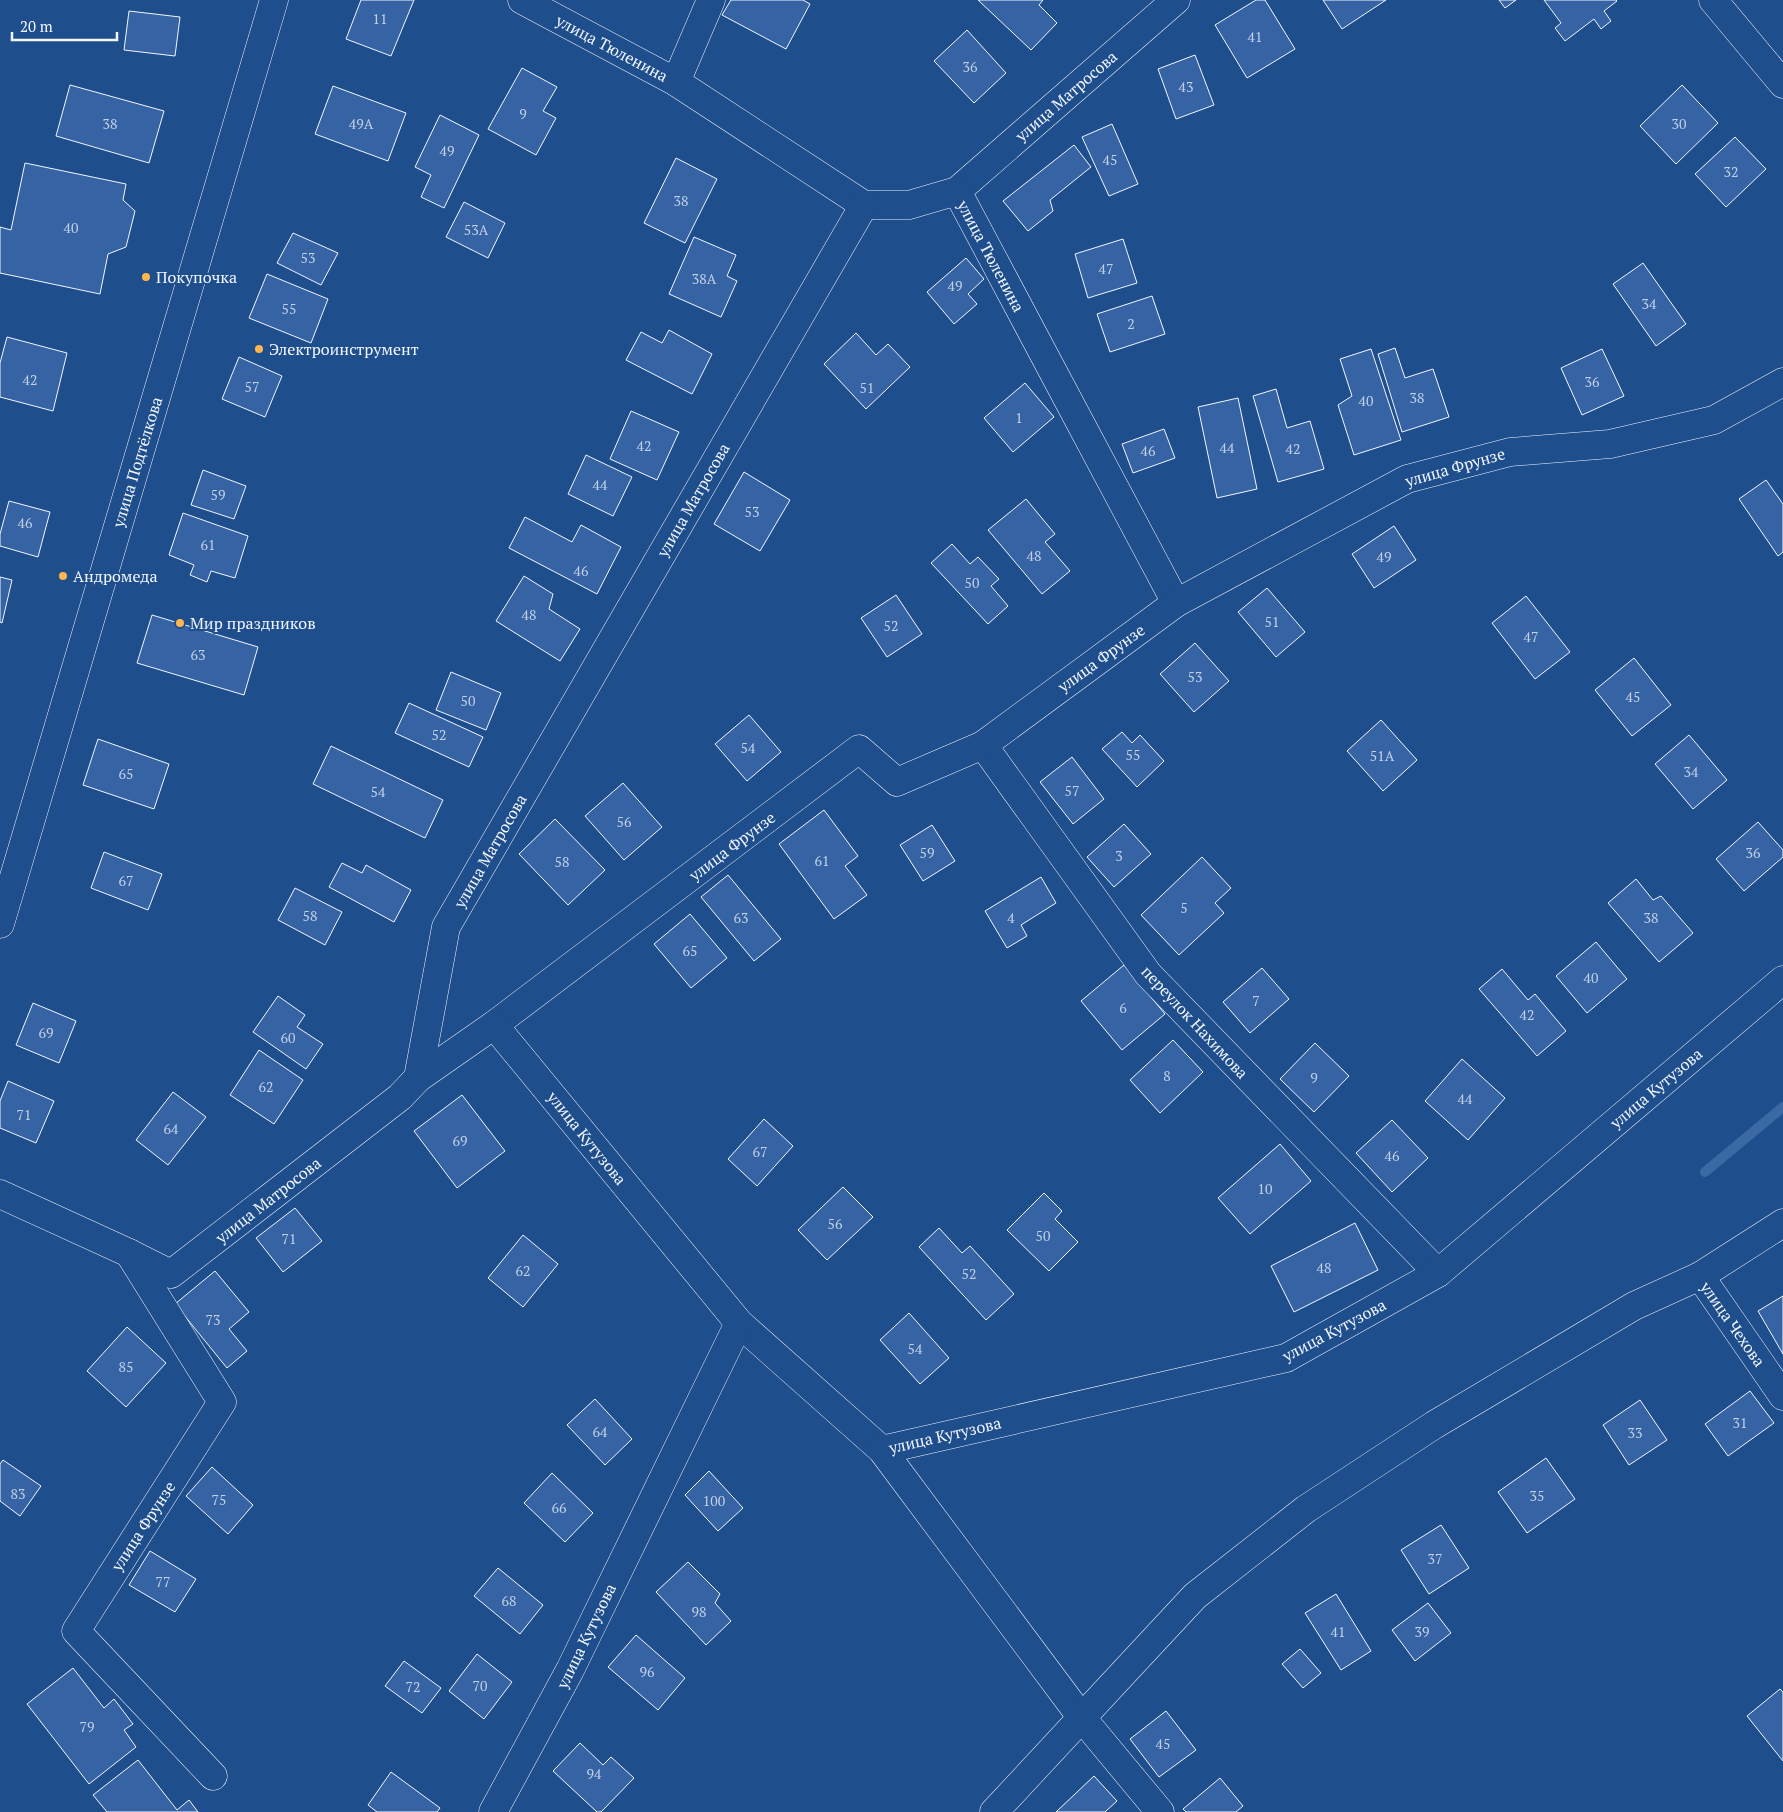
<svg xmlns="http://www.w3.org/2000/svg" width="1783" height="1812" viewBox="0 0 1783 1812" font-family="'PT Serif',serif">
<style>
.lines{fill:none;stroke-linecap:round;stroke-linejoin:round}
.stream{stroke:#3b69a3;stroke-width:10}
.building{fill:#3563a3;stroke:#f2f6ff}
.minor-casing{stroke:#f2f6ff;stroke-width:29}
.major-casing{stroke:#f2f6ff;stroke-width:29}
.minor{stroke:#1f4e8c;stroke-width:28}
.major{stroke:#1f4e8c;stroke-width:28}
.poi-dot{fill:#ffb74d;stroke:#1f4e8c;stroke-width:2}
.labels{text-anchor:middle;stroke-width:4;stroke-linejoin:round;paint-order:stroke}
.number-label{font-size:14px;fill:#c3d1e8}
.street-label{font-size:16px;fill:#f2f6ff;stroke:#1f4e8c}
.poi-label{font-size:16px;fill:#f2f6ff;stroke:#1f4e8c;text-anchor:start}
</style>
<rect width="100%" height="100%" fill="#1f4e8c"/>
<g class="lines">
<path class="stream" d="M1705 1172 1783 1107"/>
</g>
<g class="building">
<path d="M361 0H414L391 56 346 39Z"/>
<path d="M731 0H803L810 4 786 49 722 15Z"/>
<path d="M978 0H1043L1039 5 1057 23 1031 50Z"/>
<path d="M1256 0H1265L1295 49 1247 78 1215 25Z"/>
<path d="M1323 0H1386L1342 29Z"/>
<path d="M1499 0H1516L1505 8Z"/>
<path d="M1544 0H1616L1617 1 1604 11 1611 21 1601 29 1594 19 1565 41 1555 28 1561 23Z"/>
<path d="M129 11 180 17 175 56 124 50Z"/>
<path d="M967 30 1006 73 974 103 934 61Z"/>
<path d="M1195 55 1214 105 1176 119 1158 69Z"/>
<path d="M522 68 557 87 543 111 556 118 536 155 488 129Z"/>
<path d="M70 85 164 111 149 163 56 136Z"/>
<path d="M1682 85 1718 123 1676 164 1640 126Z"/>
<path d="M333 86 406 113 388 161 315 134Z"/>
<path d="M440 115 479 135 444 208 421 197 431 175 415 167Z"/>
<path d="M1112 124 1138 184 1109 196 1082 137Z"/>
<path d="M1735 137 1766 169 1726 207 1695 174Z"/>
<path d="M1074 145 1091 167 1050 200 1053 211 1028 231 1003 201Z"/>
<path d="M676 158 717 179 685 243 644 223Z"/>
<path d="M25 163 126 184 123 200 135 211 126 247 108 254 100 294 0 273V227L11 230Z"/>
<path d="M464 202 505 223 488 258 446 237Z"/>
<path d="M293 233 338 253 321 285 277 263Z"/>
<path d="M694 237 736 255 727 276 737 281 721 317 669 294Z"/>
<path d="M1123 239 1137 283 1088 298 1075 254Z"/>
<path d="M966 258 984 279 968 294 977 304 954 324 927 292Z"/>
<path d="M1643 263 1686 324 1656 346 1613 284Z"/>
<path d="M267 274 328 299 311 343 249 318Z"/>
<path d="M1152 296 1165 334 1110 352 1097 314Z"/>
<path d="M669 330 712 354 692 394 626 360 641 332 662 343Z"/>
<path d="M856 333 876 355 888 344 910 367 866 409 824 364Z"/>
<path d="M7 337 67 353 53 411 0 397V363Z"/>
<path d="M1395 348 1405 378 1433 369 1449 417 1402 432 1378 354Z"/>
<path d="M1371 349 1401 440 1354 455 1338 405 1352 396 1340 359Z"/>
<path d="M1602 349 1624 396 1582 415 1561 368Z"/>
<path d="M239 357 282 376 265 417 222 399Z"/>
<path d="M1025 383 1054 417 1013 452 984 418Z"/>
<path d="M1276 389 1287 428 1310 421 1324 469 1278 482 1253 396Z"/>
<path d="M1238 398 1257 489 1217 498 1198 407Z"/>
<path d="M631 411 679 432 657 480 610 459Z"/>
<path d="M1164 429 1175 458 1133 473 1122 444Z"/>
<path d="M586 455 632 477 613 516 568 494Z"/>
<path d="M203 470 246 486 234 519 191 505Z"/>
<path d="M744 472 790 500 760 551 714 524Z"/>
<path d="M1766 480 1783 504V552L1778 556 1739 499Z"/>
<path d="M1026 499 1055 534 1045 542 1070 571 1042 594 988 530Z"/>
<path d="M9 501 50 512 38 557 0 546V534Z"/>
<path d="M183 513 248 536 235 578 211 571 207 582 190 575 194 565 169 555Z"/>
<path d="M525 517 572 542 581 525 621 547 597 594 509 548Z"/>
<path d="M1394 526 1416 560 1374 588 1352 554Z"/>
<path d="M952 544 970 564 978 557 999 579 991 586 1008 606 988 624 931 563Z"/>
<path d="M524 576 553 594 549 609 580 629 560 661 496 621Z"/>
<path d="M0 577 12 580 2 623 0 622Z"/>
<path d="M1267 588 1305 632 1276 657 1238 612Z"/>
<path d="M896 595 922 634 887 657 861 618Z"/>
<path d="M1526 596 1570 652 1535 679 1492 623Z"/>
<path d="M152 615 258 647 244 695 137 663Z"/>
<path d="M1195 643 1229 681 1194 712 1160 674Z"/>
<path d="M1634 658 1671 705 1632 736 1595 690Z"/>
<path d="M451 672 501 693 486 730 436 710Z"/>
<path d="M409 703 483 737 469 767 395 733Z"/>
<path d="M749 715 781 752 747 781 715 744Z"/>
<path d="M1381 720 1417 760 1383 791 1347 751Z"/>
<path d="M1122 732 1132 743 1140 735 1164 761 1137 787 1102 749Z"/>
<path d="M1689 735 1727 780 1693 809 1655 764Z"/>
<path d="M98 739 169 764 154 809 83 785Z"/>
<path d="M331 746 443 800 425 838 313 784Z"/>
<path d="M1072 757 1104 799 1073 824 1040 782Z"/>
<path d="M623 783 662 827 624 860 585 816Z"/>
<path d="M824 810 858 856 845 866 867 895 834 919 779 844Z"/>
<path d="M555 819 605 870 568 905 519 854Z"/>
<path d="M1758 822 1783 850V857L1744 891 1716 859Z"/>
<path d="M1124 824 1151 854 1114 887 1087 857Z"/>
<path d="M932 825 955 861 923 881 900 845Z"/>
<path d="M104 852 162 874 148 910 91 888Z"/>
<path d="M1202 857 1231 888 1215 903 1224 913 1179 955 1141 915Z"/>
<path d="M342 863 362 873 366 865 411 890 394 922 329 887Z"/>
<path d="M728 875 781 939 754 961 701 897Z"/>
<path d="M1041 877 1056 903 1021 925 1027 936 1007 948 985 911Z"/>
<path d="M1636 879 1653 900 1661 896 1693 933 1659 962 1608 903Z"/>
<path d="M295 888 342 912 325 945 278 920Z"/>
<path d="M690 914 727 958 691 988 654 944Z"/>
<path d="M1596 942 1627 979 1587 1013 1556 976Z"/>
<path d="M1124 965 1165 1014 1122 1050 1081 1001Z"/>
<path d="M1262 968 1289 999 1250 1033 1223 1002Z"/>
<path d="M1502 969 1528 1000 1535 994 1566 1031 1537 1056 1479 989Z"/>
<path d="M278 996 305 1015 297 1027 323 1044 306 1069 253 1032Z"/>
<path d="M33 1003 76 1021 59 1063 16 1045Z"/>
<path d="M1173 1040 1203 1072 1160 1113 1130 1080Z"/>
<path d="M1315 1043 1349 1076 1314 1112 1280 1079Z"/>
<path d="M259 1050 303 1080 274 1124 230 1095Z"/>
<path d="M1462 1059 1505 1098 1468 1140 1425 1101Z"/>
<path d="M8 1081 54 1101 36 1143 0 1128V1101Z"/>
<path d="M173 1092 206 1117 168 1165 136 1140Z"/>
<path d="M462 1095 505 1151 457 1188 414 1131Z"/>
<path d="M764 1119 793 1146 757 1186 728 1159Z"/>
<path d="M1392 1120 1428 1158 1392 1192 1356 1153Z"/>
<path d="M1280 1144 1311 1181 1250 1234 1218 1198Z"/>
<path d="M843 1187 873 1217 827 1260 798 1230Z"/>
<path d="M1044 1193 1062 1211 1055 1219 1078 1242 1049 1271 1007 1230Z"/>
<path d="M295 1208 322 1241 283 1272 256 1238Z"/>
<path d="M1355 1223 1378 1270 1294 1312 1271 1266Z"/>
<path d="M939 1228 962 1253 970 1246 1014 1294 986 1320 919 1247Z"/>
<path d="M523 1235 558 1264 523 1307 488 1278Z"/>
<path d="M215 1271 249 1312 229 1329 247 1351 227 1368 175 1304Z"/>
<path d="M1783 1296V1354L1758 1311Z"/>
<path d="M909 1313 949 1358 920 1384 880 1340Z"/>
<path d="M127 1327 166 1363 126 1407 87 1371Z"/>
<path d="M1750 1391 1774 1423 1728 1456 1705 1424Z"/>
<path d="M595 1399 632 1439 605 1465 567 1425Z"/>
<path d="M1640 1400 1667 1440 1629 1465 1603 1425Z"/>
<path d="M1546 1458 1575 1499 1527 1533 1498 1492Z"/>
<path d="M3 1460 41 1486 20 1516 0 1501V1464Z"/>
<path d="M212 1467 253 1505 228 1534 186 1496Z"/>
<path d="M709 1471 743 1508 718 1531 685 1495Z"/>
<path d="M552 1473 593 1513 565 1542 524 1503Z"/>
<path d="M1441 1525 1469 1568 1429 1594 1401 1550Z"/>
<path d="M150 1551 196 1579 175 1612 129 1585Z"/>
<path d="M688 1562 720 1594 715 1603 731 1621 706 1645 656 1592Z"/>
<path d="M498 1568 543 1605 520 1634 474 1596Z"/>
<path d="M1336 1594 1371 1651 1341 1670 1305 1613Z"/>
<path d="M1428 1603 1451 1633 1415 1661 1392 1630Z"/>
<path d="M636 1635 685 1678 658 1710 608 1667Z"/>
<path d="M1300 1649 1321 1673 1303 1688 1282 1664Z"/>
<path d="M477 1654 512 1682 484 1719 449 1691Z"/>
<path d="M404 1661 441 1688 422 1713 385 1686Z"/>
<path d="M73 1668 104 1708 114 1699 133 1724 124 1730 136 1747 89 1784 27 1704Z"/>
<path d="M1780 1689 1783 1692V1761L1747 1716Z"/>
<path d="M1166 1711 1196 1750 1159 1777 1130 1739Z"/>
<path d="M580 1743 603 1765 611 1757 634 1778 601 1812H597L553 1771Z"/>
<path d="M138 1760 177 1810 189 1800 198 1812H107L93 1795Z"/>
<path d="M391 1772 440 1808 437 1812H377L368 1805Z"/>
<path d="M1094 1776 1117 1801 1105 1812H1056Z"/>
<path d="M1220 1778 1243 1806 1236 1812H1186L1183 1809Z"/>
</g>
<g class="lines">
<defs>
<g id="minor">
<path d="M522 0 676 82 864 205H909L957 191 1176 0"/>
<path d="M1713 0 1783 84"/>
<path d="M676 82 711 0"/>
<path d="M957 191 1176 603"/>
<path d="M983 745 1148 974 1438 1273"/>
<path d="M494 1025 859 749 897 782 983 745 1176 603 1407 479 1510 452 1610 444 1714 420 1783 382"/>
<path d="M418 1078 494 1025 739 1323 882 1450 1082 1718 1160 1812"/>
<path d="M0 1194 129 1253 171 1274 400 1097 418 1078 446 927 864 205"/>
<path d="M129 1253 222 1402 76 1631 213 1776"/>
<path d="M1700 1276 1783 1396"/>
<path d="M882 1450 1286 1358 1438 1273 1783 980"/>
<path d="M493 1812 570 1670 739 1323"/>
<path d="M994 1812 1195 1596 1306 1509 1434 1425 1634 1306 1700 1276 1783 1223"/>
</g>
<path id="major" d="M0 924 274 0"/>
</defs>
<use href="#minor" class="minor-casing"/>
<use href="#major" class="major-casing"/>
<use href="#minor" class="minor"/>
<use href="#major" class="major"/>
</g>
<g class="poi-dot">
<circle cx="146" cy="277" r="5"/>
<circle cx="259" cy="349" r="5"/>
<circle cx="63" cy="576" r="5"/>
<circle cx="180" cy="623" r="5"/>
</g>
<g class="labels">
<g class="number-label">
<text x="380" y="24">11</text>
<text x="1255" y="42">41</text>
<text x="970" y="72">36</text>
<text x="1186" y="92">43</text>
<text x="523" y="119">9</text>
<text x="110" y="129">38</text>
<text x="361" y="129">49А</text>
<text x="1679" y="129">30</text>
<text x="447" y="156">49</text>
<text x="1110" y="165">45</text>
<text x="1731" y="177">32</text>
<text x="681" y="206">38</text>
<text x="71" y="233">40</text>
<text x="476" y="235">53А</text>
<text x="308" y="263">53</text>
<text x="1106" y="274">47</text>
<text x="704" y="284">38А</text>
<text x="955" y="291">49</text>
<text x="1649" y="309">34</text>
<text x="289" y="314">55</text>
<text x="1131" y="329">2</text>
<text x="30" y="385">42</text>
<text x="1592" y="387">36</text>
<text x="252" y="392">57</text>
<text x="867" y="393">51</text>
<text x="1417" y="403">38</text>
<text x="1366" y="406">40</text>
<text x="1019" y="423">1</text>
<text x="644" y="451">42</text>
<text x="1227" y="453">44</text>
<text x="1293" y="454">42</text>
<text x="1148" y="456">46</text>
<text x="600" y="490">44</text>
<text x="218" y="500">59</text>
<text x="752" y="517">53</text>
<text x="25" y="528">46</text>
<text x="208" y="550">61</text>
<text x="1034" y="561">48</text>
<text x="1384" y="562">49</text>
<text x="581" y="576">46</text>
<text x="972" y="588">50</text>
<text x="529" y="620">48</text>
<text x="1272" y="627">51</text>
<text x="891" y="631">52</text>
<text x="1531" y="642">47</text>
<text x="198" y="660">63</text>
<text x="1195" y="682">53</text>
<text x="1633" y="702">45</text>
<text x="468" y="706">50</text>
<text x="439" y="740">52</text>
<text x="748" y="753">54</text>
<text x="1133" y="760">55</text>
<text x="1382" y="761">51А</text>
<text x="1691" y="777">34</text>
<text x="126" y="779">65</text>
<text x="1072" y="796">57</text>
<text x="378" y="797">54</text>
<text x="624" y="827">56</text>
<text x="927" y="858">59</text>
<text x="1753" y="858">36</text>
<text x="1119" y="861">3</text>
<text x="822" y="866">61</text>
<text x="562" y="867">58</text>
<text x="126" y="886">67</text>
<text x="1184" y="913">5</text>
<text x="310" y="921">58</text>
<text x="741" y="923">63</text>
<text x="1011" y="923">4</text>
<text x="1651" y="923">38</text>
<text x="690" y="956">65</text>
<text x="1591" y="983">40</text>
<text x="1256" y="1006">7</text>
<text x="1123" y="1013">6</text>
<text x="1527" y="1020">42</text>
<text x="46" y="1038">69</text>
<text x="288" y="1043">60</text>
<text x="1167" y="1081">8</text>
<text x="1314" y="1083">9</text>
<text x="266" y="1092">62</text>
<text x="1465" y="1104">44</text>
<text x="24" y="1120">71</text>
<text x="171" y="1134">64</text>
<text x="460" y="1146">69</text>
<text x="760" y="1157">67</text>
<text x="1392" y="1161">46</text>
<text x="1265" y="1194">10</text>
<text x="835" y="1229">56</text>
<text x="1043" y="1241">50</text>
<text x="289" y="1244">71</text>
<text x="1324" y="1273">48</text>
<text x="523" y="1276">62</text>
<text x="969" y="1279">52</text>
<text x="213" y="1325">73</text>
<text x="915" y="1354">54</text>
<text x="126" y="1372">85</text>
<text x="1740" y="1428">31</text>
<text x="600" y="1437">64</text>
<text x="1635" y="1438">33</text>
<text x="18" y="1499">83</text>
<text x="1537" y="1501">35</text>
<text x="219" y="1505">75</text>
<text x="714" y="1506">100</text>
<text x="559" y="1513">66</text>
<text x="1435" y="1564">37</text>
<text x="163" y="1587">77</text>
<text x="509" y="1606">68</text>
<text x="699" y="1617">98</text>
<text x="1338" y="1637">41</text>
<text x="1422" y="1637">39</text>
<text x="647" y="1677">96</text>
<text x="480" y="1691">70</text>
<text x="413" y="1692">72</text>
<text x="87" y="1732">79</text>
<text x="1163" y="1749">45</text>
<text x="594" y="1779">94</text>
</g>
<g class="street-label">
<text transform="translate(612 48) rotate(28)" y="6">улица Тюленина</text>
<text transform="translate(1066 96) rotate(-41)" y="6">улица Матросова</text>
<text transform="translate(991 256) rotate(62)" y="6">улица Тюленина</text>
<text transform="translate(137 462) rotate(-73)" y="6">улица Подтёлкова</text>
<text transform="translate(1455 467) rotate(-16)" y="6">улица Фрунзе</text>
<text transform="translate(693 500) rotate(-60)" y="6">улица Матросова</text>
<text transform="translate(1101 658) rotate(-36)" y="6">улица Фрунзе</text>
<text transform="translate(732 846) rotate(-37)" y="6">улица Фрунзе</text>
<text transform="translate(490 851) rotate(-60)" y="6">улица Матросова</text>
<text transform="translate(1195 1022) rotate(47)" y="6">переулок Нахимова</text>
<text transform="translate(1656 1088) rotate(-40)" y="6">улица Кутузова</text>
<text transform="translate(587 1138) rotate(51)" y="6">улица Кутузова</text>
<text transform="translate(268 1200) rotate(-38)" y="6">улица Матросова</text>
<text transform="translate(1733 1324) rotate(55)" y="6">улица Чехова</text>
<text transform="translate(1334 1330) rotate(-28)" y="6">улица Кутузова</text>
<text transform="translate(945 1435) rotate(-13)" y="6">улица Кутузова</text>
<text transform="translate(143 1526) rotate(-57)" y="6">улица Фрунзе</text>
<text transform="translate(586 1636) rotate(-64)" y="6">улица Кутузова</text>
</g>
<g class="poi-label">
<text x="156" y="283">Покупочка</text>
<text x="269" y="355">Электроинструмент</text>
<text x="73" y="582">Андромеда</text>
<text x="190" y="629">Мир праздников</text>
</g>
</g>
<path d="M12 32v8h105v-8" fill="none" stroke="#f2f6ff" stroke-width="2.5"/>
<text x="20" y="32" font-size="15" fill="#f2f6ff" stroke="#1f4e8c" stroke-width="4" paint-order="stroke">20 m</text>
</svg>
